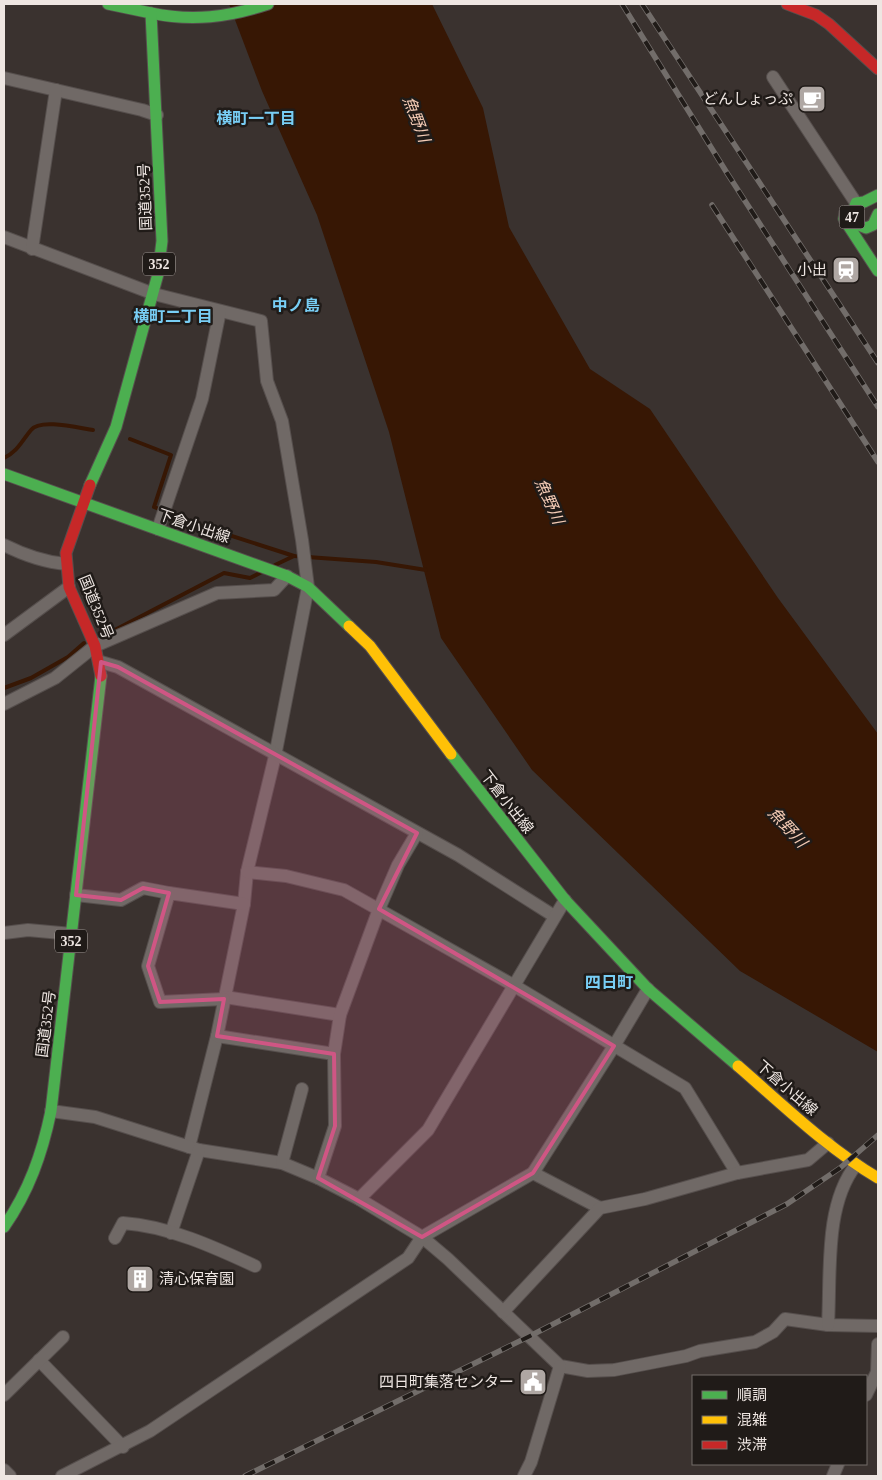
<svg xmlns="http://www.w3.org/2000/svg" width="882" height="1480" viewBox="0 0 882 1480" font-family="'Times New Roman','Noto Sans JP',serif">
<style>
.water{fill:#371704}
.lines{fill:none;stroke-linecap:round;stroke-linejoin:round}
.stream{stroke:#371704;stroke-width:4}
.street-casing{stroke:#564f4d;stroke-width:14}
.fast-casing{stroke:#564f4d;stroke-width:13}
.slow-casing{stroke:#564f4d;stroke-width:13}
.jam-casing{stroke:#564f4d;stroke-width:13}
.street{stroke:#706966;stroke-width:12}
.fast{stroke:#4caf50;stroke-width:11}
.slow{stroke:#ffc107;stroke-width:11}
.jam{stroke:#c62828;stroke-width:11}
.rail-casing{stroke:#726d6a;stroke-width:5.5}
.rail{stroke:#201b18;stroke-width:4;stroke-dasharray:11;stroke-linecap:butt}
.marked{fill:#cf5684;fill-opacity:0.2;stroke:#cf5684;stroke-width:4;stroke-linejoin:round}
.labels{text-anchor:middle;stroke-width:5;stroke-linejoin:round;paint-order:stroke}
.shield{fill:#201b18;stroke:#b0a9a5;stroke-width:1}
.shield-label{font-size:14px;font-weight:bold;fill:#eee6e2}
.poi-label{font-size:15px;fill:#eee6e2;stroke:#201b18;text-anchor:end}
.street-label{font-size:15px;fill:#eee6e2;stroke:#201b18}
.neighbourhood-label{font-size:16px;font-weight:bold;fill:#78cef5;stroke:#201b18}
.water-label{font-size:16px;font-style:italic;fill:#f4cbb5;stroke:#201b18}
</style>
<rect width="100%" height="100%" fill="#3a322f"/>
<path class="water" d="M229 4H432L483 108 509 227 590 369 650 409 778 598 878 734V1052L740 971 532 770 441 638 389 432 317 215 262 91Z"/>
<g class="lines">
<g class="stream">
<path d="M130 439 171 455 154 507 204 527 294 556 376 562 426 570"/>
<path d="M4 458C18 451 21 442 31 430 40 418 79 428 93 430"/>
<path d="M275 565 294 556"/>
<path d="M109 633 224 573 250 578 260 573"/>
<path d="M4 688 31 678 68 657 84 643"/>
</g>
<defs>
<g id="street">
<path d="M773 77 856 203"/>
<path d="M4 78 142 110 157 115"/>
<path d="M4 237 154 294 261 321 267 381 282 421 302 540 308 587 275 756 247 872 244 904 217 1036 189 1147"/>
<path d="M32 249 56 90"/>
<path d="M158 529 202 399 220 311"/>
<path d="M4 545C24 555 43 562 66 564"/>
<path d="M4 635 69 587"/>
<path d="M101 662 118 667 458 855 554 916"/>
<path d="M4 704 55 678 95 646 217 593 274 590 287 576"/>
<path d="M247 872 286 876 344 890 513 985 685 1088 737 1173"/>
<path d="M76 895 121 900 143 888 169 893"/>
<path d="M4 933 28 930 72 934"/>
<path d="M225 997 340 1015"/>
<path d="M224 999 160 1002 148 966 169 893 244 904"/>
<path d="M217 1036 334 1054"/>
<path d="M51 1111 95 1117 199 1150 282 1163 318 1178 359 1199 422 1237 448 1259 560 1366 588 1371 614 1370 686 1356 700 1351 755 1342 773 1332 785 1319 828 1325 878 1326"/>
<path d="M282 1163 302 1089"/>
<path d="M533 1173 600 1208"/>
<path d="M318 1178 335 1126 334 1054 340 1015 379 909 398 865 417 833"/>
<path d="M359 1199 428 1130 565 900"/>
<path d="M171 1233 199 1150"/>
<path d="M115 1238 123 1223C168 1226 214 1247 255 1266"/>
<path d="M503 1312 600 1208 645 1199 737 1173 808 1160 828 1143"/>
<path d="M828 1325C831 1274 824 1205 856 1165"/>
<path d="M39 1360 123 1447"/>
<path d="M4 1395 63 1337"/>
<path d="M866 1395 877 1372 878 1344"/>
<path d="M4 1470 10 1476"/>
<path d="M62 1476 150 1431 408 1258 422 1237 533 1173 614 1046 648 989"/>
<path d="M524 1476 531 1462 560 1366"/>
<path d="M833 1476 838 1464"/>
</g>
<g id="fast">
<path d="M151 13C193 22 228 17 268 4"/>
<path d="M878 195 864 202 856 203 852 214 856 224 866 228 873 225 878 214"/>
<path d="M845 212 844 219 878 271"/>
<path d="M4 474 287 576 308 587 349 626"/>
<path d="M90 485 116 427 158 274 162 241 151 13 108 4"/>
<path d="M451 754 565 900 648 989 738 1066"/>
<path d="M4 1227C29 1191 42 1154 51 1111L101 676"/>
</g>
<g id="slow">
<path d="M349 626 370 646 451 754"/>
<path d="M738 1066C783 1105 827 1148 878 1178"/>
</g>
<g id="jam">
<path d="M787 4 816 15 829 24 878 69"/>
<path d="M90 485 66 553 69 587 95 646 101 676"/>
</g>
</defs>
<use href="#street" class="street-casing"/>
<use href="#fast" class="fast-casing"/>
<use href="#slow" class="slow-casing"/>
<use href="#jam" class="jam-casing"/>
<use href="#street" class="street"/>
<use href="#fast" class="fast"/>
<use href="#slow" class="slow"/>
<use href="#jam" class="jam"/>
<defs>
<g id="rail">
<path d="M622 4 727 173 878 407"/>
<path d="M642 4 878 363"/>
<path d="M712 205 878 462"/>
<path d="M245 1476 530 1336 787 1204 840 1168 878 1135"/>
</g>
</defs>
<use href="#rail" class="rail-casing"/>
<use href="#rail" class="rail"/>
</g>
<path class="marked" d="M101 662 118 667 417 833 379 909 614 1046 533 1173 422 1237 318 1178 335 1126 334 1054 217 1036 224 999 160 1002 148 966 169 893 143 888 121 900 76 895Z"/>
<defs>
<symbol id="cafe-square" viewBox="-11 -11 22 22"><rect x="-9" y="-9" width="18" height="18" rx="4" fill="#afa7a3" stroke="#201b18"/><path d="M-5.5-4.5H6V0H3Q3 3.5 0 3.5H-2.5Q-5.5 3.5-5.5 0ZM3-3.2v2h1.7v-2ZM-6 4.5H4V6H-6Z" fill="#fff"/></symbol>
<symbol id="station-square" viewBox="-11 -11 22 22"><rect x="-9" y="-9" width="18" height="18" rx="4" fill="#afa7a3" stroke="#201b18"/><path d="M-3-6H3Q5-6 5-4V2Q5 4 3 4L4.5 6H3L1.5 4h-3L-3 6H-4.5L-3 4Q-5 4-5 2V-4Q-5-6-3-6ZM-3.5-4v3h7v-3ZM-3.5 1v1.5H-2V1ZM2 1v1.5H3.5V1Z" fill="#fff"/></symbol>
<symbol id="building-square" viewBox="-11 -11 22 22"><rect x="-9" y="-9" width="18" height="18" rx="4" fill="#afa7a3" stroke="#201b18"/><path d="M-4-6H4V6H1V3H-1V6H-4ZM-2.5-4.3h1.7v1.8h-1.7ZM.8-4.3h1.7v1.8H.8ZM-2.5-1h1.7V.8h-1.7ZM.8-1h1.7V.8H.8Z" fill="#fff"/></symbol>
<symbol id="civic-square" viewBox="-11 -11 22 22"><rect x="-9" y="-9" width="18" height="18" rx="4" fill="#afa7a3" stroke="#201b18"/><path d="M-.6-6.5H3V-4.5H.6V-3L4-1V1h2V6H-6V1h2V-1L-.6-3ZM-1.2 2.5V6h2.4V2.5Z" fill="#fff"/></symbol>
</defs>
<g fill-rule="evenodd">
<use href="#cafe-square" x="796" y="83" width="32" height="32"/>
<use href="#station-square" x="830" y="254" width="32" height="32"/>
<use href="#building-square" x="124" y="1263" width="32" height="32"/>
<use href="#civic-square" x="517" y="1366" width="32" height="32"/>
</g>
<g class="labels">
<g class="shield">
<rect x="839.5" y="205.5" width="25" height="23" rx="4"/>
<rect x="143" y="252.5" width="32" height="23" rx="4"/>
<rect x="55" y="929.5" width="32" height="23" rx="4"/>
</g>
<g class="shield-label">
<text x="852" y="222">47</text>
<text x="159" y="269">352</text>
<text x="71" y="946">352</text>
</g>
<g class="poi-label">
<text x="793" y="104">どんしょっぷ</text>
<text x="827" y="275">小出</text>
<text x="159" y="1284" text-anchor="start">清心保育園</text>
<text x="514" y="1387">四日町集落センター</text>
</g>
<g class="street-label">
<text transform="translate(145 197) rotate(-92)" y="5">国道352号</text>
<text transform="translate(194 526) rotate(19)" y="5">下倉小出線</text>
<text transform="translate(96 607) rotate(68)" y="5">国道352号</text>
<text transform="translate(507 802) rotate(52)" y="5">下倉小出線</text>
<text transform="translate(46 1024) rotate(-83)" y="5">国道352号</text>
<text transform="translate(787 1088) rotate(41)" y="5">下倉小出線</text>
</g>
<g class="neighbourhood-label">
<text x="256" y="124">横町一丁目</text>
<text x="296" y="311">中ノ島</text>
<text x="173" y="322">横町二丁目</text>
<text x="609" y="988">四日町</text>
</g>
<g class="water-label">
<text transform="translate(417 119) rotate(69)" y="6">魚野川</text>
<text transform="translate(550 501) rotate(66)" y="6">魚野川</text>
<text transform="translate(788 827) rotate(47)" y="6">魚野川</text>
</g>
</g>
<rect width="882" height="1480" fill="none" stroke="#eee6e2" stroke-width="10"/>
<rect x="692" y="1375" width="175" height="90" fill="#201b18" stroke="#726c69"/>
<rect x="702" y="1391" width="25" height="8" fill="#4caf50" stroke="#726c69"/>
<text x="737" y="1400" font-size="15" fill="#eee6e2">順調</text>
<rect x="702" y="1416" width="25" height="8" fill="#ffc107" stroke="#726c69"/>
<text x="737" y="1425" font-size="15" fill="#eee6e2">混雑</text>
<rect x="702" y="1441" width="25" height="8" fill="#c62828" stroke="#726c69"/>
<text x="737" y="1450" font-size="15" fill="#eee6e2">渋滞</text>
</svg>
